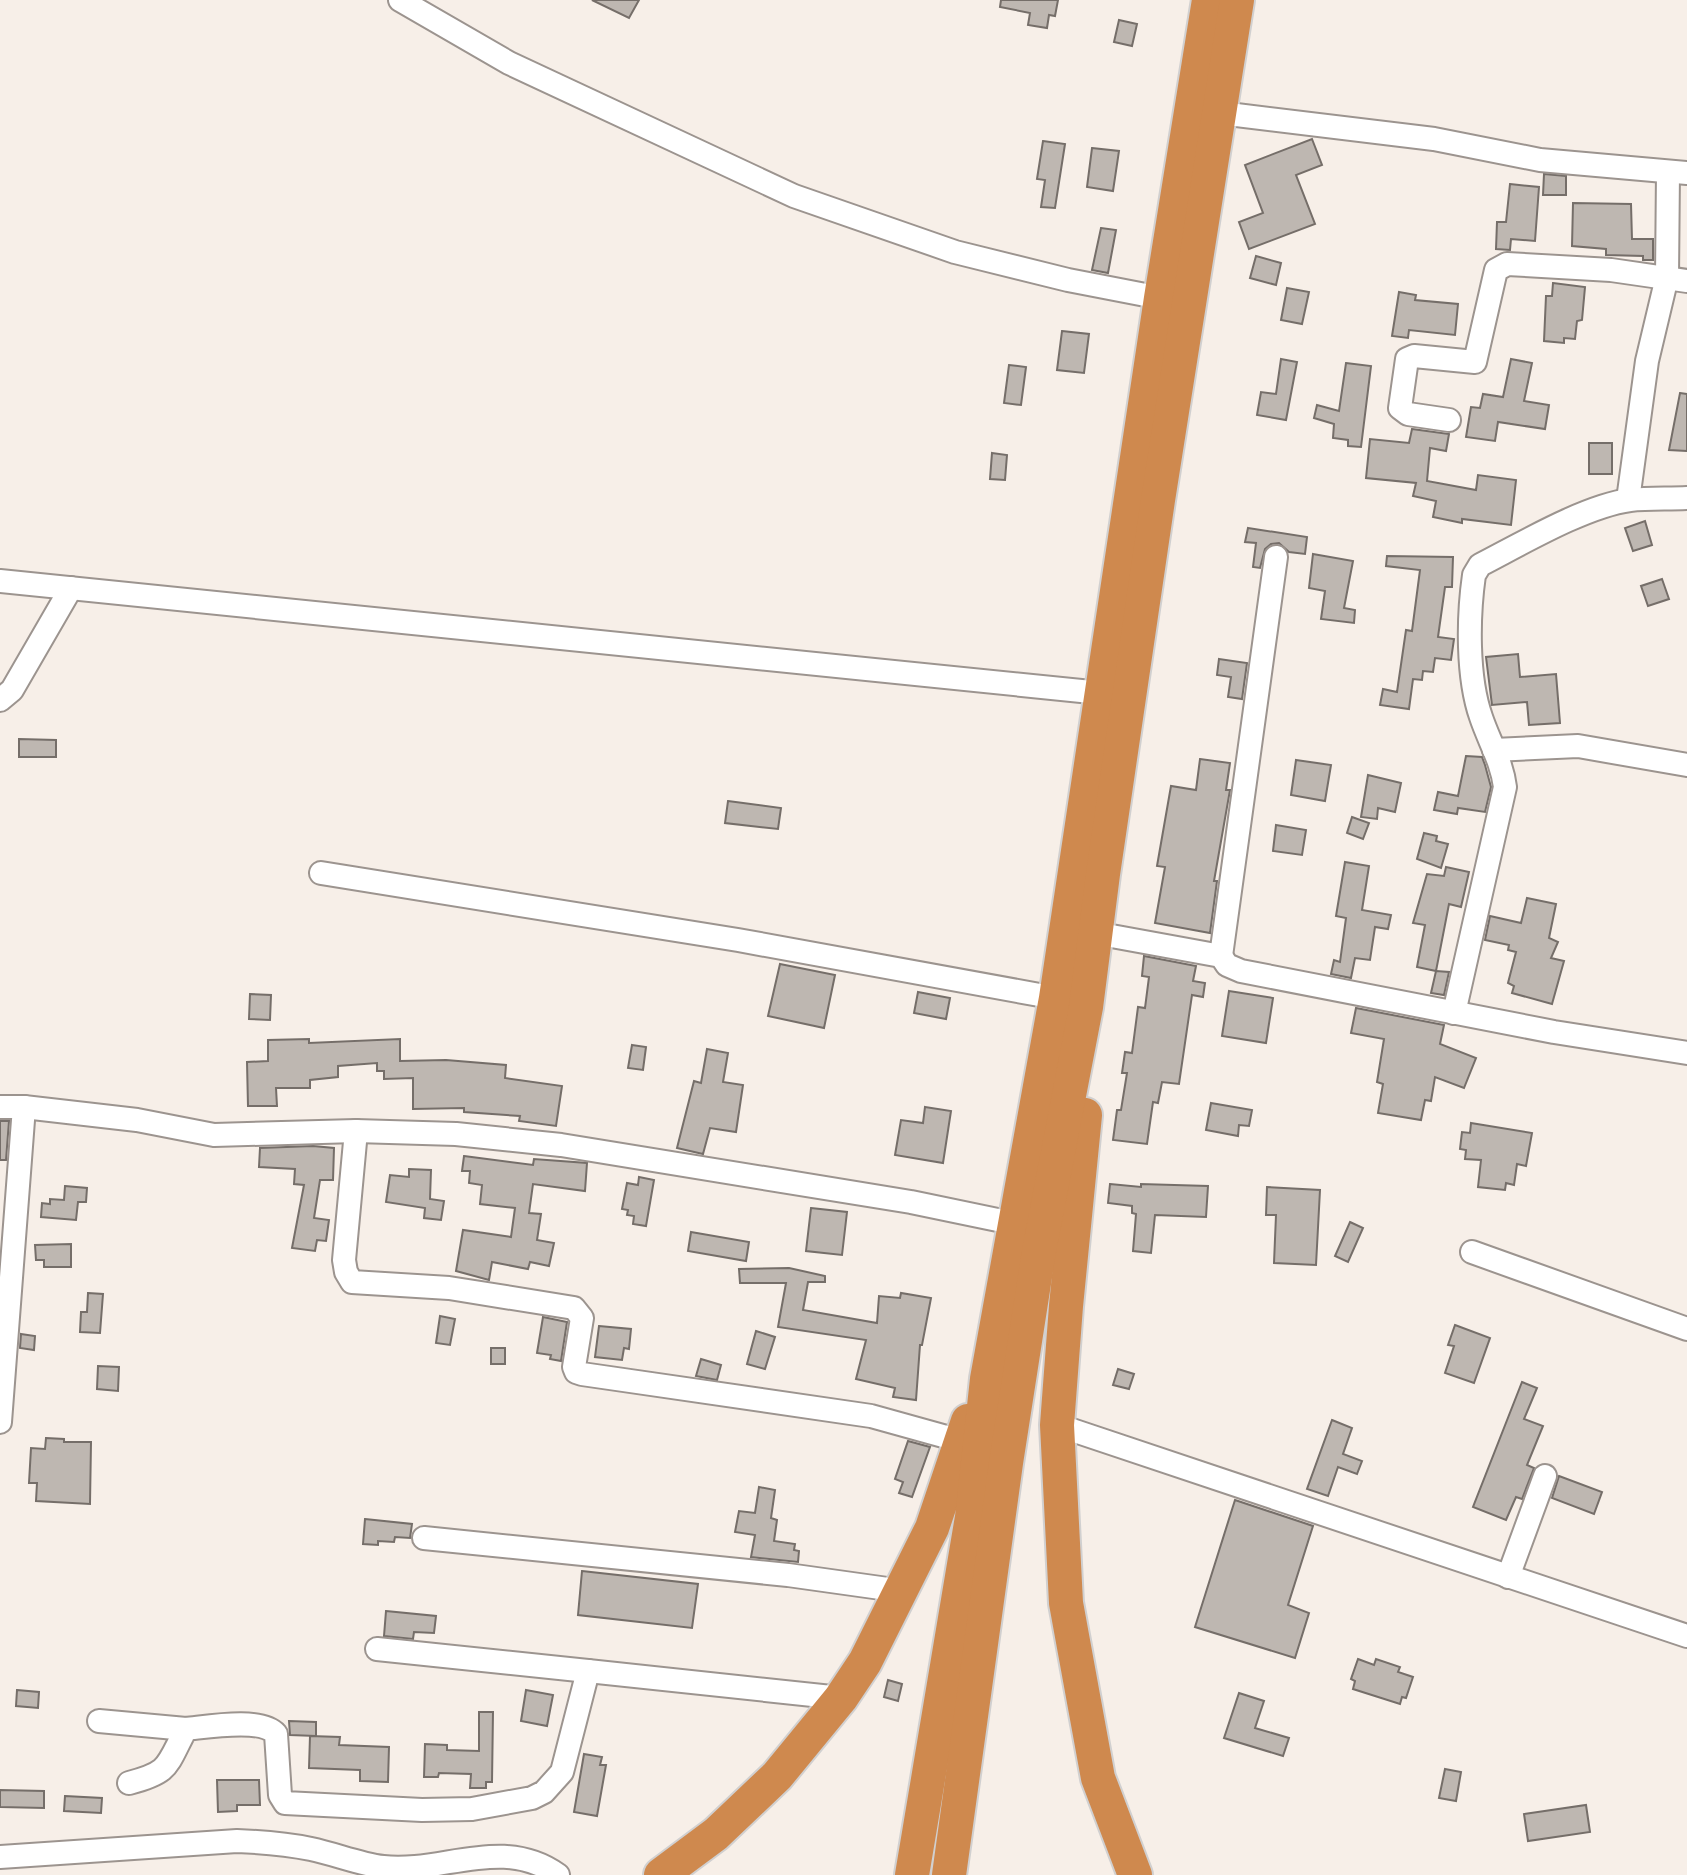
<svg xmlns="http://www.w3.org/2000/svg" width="1687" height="1875" viewBox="0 0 1687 1875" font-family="'PT Sans',sans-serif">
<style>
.building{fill:#beb7b1;stroke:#756e69;stroke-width:2}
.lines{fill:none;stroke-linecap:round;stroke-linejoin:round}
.minor-casing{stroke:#9c948f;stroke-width:26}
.highway-casing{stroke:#d1d0d0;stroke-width:38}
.minor{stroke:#fff;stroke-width:22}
.highway{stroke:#cf894e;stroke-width:34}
</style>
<rect width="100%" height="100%" fill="#f7efe8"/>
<g class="building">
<path d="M592 0H639L629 18Z"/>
<path d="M1001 0H1058L1055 16 1049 15 1047 28 1028 25 1030 13 1000 7Z"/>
<path d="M1119 20 1137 24 1132 46 1114 42Z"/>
<path d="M1312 139 1322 165 1296 175 1315 224 1249 249 1239 222 1263 213 1245 165Z"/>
<path d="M1043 141 1065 144 1055 208 1041 207 1045 180 1037 179Z"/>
<path d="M1092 148 1119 151 1113 191 1087 187Z"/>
<path d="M1544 174 1566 176V195H1543Z"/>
<path d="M1510 184 1539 187 1535 241 1511 239 1510 250 1496 249 1497 222H1506Z"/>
<path d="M1573 203 1631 204 1632 239H1653V260H1643V256L1606 255V249L1572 246Z"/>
<path d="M1101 228 1116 230 1108 273 1092 270Z"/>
<path d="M1256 256 1281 263 1276 285 1250 278Z"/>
<path d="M1553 283 1585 287 1582 320 1577 321 1575 339 1564 338V343L1544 341 1546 296H1552Z"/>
<path d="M1287 288 1309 292 1302 324 1281 320Z"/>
<path d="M1399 292 1416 295 1415 300 1458 304 1455 335 1409 330 1408 338 1392 336Z"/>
<path d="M1062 331 1089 334 1084 373 1057 370Z"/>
<path d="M1281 359 1297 362 1286 420 1257 415 1261 392 1276 394Z"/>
<path d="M1511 359 1532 363 1524 401 1549 405 1545 429 1498 422 1495 441 1466 437 1471 407 1480 408 1483 394 1503 397Z"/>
<path d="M1346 363 1371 366 1361 447 1348 446V440L1333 438 1334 424 1314 418 1317 405 1339 411Z"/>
<path d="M1009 365 1026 367 1021 405 1004 403Z"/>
<path d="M1680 393 1687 394V451L1669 450Z"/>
<path d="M1412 429 1449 434 1446 451 1430 448 1427 481 1476 490 1478 475 1516 480 1511 525 1462 519V523L1433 517 1436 501 1413 496 1416 483 1366 478 1370 439 1409 443Z"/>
<rect x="1589" y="443" width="23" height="31"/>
<path d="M992 453 1007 455 1005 480 990 479Z"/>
<path d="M1645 521 1652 545 1633 551 1625 528Z"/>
<path d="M1248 528 1307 537 1305 554 1289 552 1279 543 1271 544 1265 549 1260 568 1253 567 1256 543 1245 542Z"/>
<path d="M1313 554 1353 561 1344 608 1355 610 1354 623 1321 619 1325 591 1309 588Z"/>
<path d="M1387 556 1453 557 1452 587H1445L1438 637 1454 639 1451 660 1435 658 1433 672 1423 671 1422 680 1413 679 1409 709 1380 705 1383 689 1397 692 1406 630 1412 631 1420 570 1386 566Z"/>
<path d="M1662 579 1669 599 1648 606 1641 586Z"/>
<path d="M1518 654 1520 677 1556 674 1560 723 1529 725 1527 702 1492 705 1486 657Z"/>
<path d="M1219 659 1247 663 1242 699 1228 697 1231 677 1217 675Z"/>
<path d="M19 739 56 740V757H19Z"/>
<path d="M1466 756 1482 757 1485 765 1491 787 1485 812 1458 808 1457 814 1434 810 1438 792 1458 796Z"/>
<path d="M1200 759 1230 763 1226 790H1230L1214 881H1217L1210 933 1155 923 1165 867 1157 866 1171 786 1196 790Z"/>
<path d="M1296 760 1331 765 1325 801 1291 795Z"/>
<path d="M1368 775 1401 783 1395 812 1378 808 1377 819 1361 817Z"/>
<path d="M728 801 781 808 778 829 725 823Z"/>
<path d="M1352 817 1369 823 1363 839 1347 833Z"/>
<path d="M1276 825 1306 830 1302 855 1273 851Z"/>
<path d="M1424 833 1437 836 1436 841 1448 844 1441 868 1417 859Z"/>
<path d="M1345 862 1369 866 1362 910 1391 915 1388 929 1375 927 1370 960 1355 958 1351 978 1331 974 1334 960 1340 962 1346 918 1336 916Z"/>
<path d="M1446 867 1469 872 1461 907 1449 904 1436 971 1417 967 1425 925 1413 923 1427 874 1444 876Z"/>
<path d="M1527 898 1556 904 1549 938 1558 942 1551 958 1564 961 1552 1004 1512 993 1514 986 1508 983 1516 952 1508 950 1509 945 1485 940 1490 916 1521 923Z"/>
<path d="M1144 956 1196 966 1193 981 1205 983 1203 997 1192 995 1179 1084 1162 1082 1158 1103 1153 1102 1147 1144 1113 1140 1117 1110H1121L1127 1073H1122L1125 1052 1132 1053 1138 1007 1145 1008 1149 977 1142 976Z"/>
<path d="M780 964 835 975 824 1028 768 1016Z"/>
<path d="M1436 971 1449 972 1444 995 1431 993Z"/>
<path d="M1229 991 1273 998 1266 1043 1222 1036Z"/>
<path d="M918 992 950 998 946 1019 914 1013Z"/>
<path d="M250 994 271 995 270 1020 249 1019Z"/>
<path d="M1356 1008 1444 1025 1440 1044 1476 1058 1464 1088 1435 1077 1431 1101 1425 1100 1421 1120 1378 1113 1383 1084 1377 1082 1384 1039 1351 1033Z"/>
<path d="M309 1039V1043L400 1039V1061L446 1060 506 1065 505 1078 562 1086 556 1126 519 1121 520 1116 464 1112V1108L413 1109V1078L384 1079V1071H377V1063L338 1066V1077L310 1080V1088H276L277 1106H248L247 1062 268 1061V1040Z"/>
<path d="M632 1045 646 1047 643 1070 628 1068Z"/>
<path d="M707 1049 728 1053 723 1082 743 1085 736 1132 710 1128 703 1154 677 1148 694 1081 701 1083Z"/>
<path d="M1211 1103 1252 1110 1249 1126 1239 1125 1238 1136 1206 1130Z"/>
<path d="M925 1107 951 1111 943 1163 895 1155 901 1120 923 1123Z"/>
<path d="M0 1121H9L6 1160H0Z"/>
<path d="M1471 1123 1532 1133 1526 1166 1517 1164 1514 1185 1506 1183 1505 1190 1478 1187 1481 1160 1465 1159 1466 1150 1460 1149 1462 1132 1470 1133Z"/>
<path d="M313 1146 334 1148 333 1180H320L314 1218 329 1220 326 1241 317 1240 315 1251 292 1248 304 1185 294 1184 295 1169 259 1167 260 1148Z"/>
<path d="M464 1156 533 1165 534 1159 587 1163 585 1191 533 1184 529 1213 541 1214 537 1240 554 1243 549 1266 530 1262 528 1269 492 1262 489 1280 456 1271 463 1230 511 1237 515 1208 480 1204 482 1185 469 1183 470 1171H462Z"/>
<path d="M409 1169 431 1170 430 1199 444 1201 441 1220 424 1218 425 1208 386 1202 390 1175 409 1177Z"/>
<path d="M639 1177 654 1180 646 1226 633 1224 634 1216 627 1215 628 1210 622 1209 627 1183 638 1185Z"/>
<path d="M1110 1184 1141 1187V1184L1208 1186 1206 1217 1155 1215 1151 1253 1133 1251 1136 1214 1132 1213V1206L1108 1203Z"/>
<path d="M65 1186 87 1188 86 1202H78L76 1220 41 1217 42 1203 50 1204V1199L64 1200Z"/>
<path d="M1267 1187 1320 1190 1316 1265 1274 1263 1276 1215H1266Z"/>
<path d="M811 1208 847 1212 842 1255 806 1251Z"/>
<path d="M1350 1222 1363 1228 1348 1262 1335 1256Z"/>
<path d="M691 1232 749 1242 746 1261 688 1251Z"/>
<path d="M71 1244V1267H44V1260H36L35 1245Z"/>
<path d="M789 1268 825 1276V1282H808L803 1310 877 1323 879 1296 900 1298 901 1293 931 1298 922 1345H920L916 1400 893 1397 895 1388 856 1379 866 1340 778 1327 786 1283H740L739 1269Z"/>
<path d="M88 1293 103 1294 100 1333 80 1332 81 1312H87Z"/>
<path d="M440 1316 455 1319 450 1345 436 1343Z"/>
<path d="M543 1317 567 1322 561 1361 550 1359 551 1355 537 1353Z"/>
<path d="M1455 1325 1490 1338 1474 1383 1445 1373 1454 1346 1448 1345Z"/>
<path d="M599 1326 631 1329 629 1349 624 1348 622 1360 595 1357Z"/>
<path d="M756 1331 775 1337 765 1369 747 1364Z"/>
<path d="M21 1334 35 1336 34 1350 20 1348Z"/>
<rect x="491" y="1348" width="14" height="16"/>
<path d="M701 1359 721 1365 717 1380 696 1376Z"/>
<path d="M98 1366 119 1367 118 1391 97 1389Z"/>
<path d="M1118 1369 1134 1374 1129 1389 1113 1385Z"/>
<path d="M1522 1382 1537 1388 1524 1419 1543 1426 1527 1465 1534 1468 1522 1499 1516 1497 1506 1520 1473 1507Z"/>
<path d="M1332 1420 1352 1428 1343 1454 1362 1461 1357 1474 1338 1467 1328 1496 1307 1489Z"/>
<path d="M46 1438 64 1439V1442H91L90 1504 36 1501 37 1483H29L31 1448 45 1449Z"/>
<path d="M908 1441 930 1447 912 1497 899 1493 903 1482 895 1479Z"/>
<path d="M1559 1476 1602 1492 1594 1514 1552 1498Z"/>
<path d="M759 1487 775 1490 771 1518 777 1520 774 1541 795 1544 794 1550 799 1551 798 1562 751 1557 755 1535 735 1532 739 1511 755 1513Z"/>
<path d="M1235 1500 1313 1526 1288 1605 1309 1613 1295 1658 1195 1627Z"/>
<path d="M365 1519 412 1524 410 1538 395 1537 394 1542 378 1541V1545L363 1544Z"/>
<path d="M582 1571 698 1584 692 1628 578 1615Z"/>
<path d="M386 1611 436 1616 434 1633 414 1632 413 1639 384 1636Z"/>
<path d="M1358 1659 1374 1665 1376 1659 1400 1667 1398 1672 1413 1677 1406 1698 1402 1697 1400 1704 1353 1689 1355 1681 1351 1679Z"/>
<path d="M888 1680 902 1684 898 1701 884 1697Z"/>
<path d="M17 1690 39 1692 38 1708 16 1706Z"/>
<path d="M526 1690 553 1695 547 1726 521 1721Z"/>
<path d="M1239 1693 1264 1701 1255 1728 1289 1738 1283 1756 1224 1738Z"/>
<path d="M479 1712H493L492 1782H486V1788H470L471 1774 439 1773 438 1777H424L425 1744 447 1745V1750L479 1751Z"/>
<path d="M289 1721 316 1722V1736L290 1735Z"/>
<path d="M310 1736 340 1737 339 1745 389 1747 388 1782 360 1781V1770L309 1768Z"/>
<path d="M584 1754 602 1757 600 1765H606L597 1816 574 1812Z"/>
<path d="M1445 1769 1461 1772 1456 1801 1439 1798Z"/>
<path d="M217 1780H259L260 1805H237V1811L218 1812Z"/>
<path d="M0 1790 44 1791V1808L0 1807Z"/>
<path d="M65 1796 102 1798 101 1813 64 1811Z"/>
<path d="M1586 1805 1590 1832 1528 1841 1524 1814Z"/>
</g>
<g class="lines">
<defs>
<g id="minor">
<path d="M400 0 509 63 794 196 955 252 1068 280 1161 298"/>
<path d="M1220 113 1434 139 1540 160 1687 173"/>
<path d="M1449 420 1408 414 1400 408 1407 359 1414 356 1475 362 1496 270 1507 264 1611 270 1687 281"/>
<path d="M1628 500 1647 361 1667 277 1668 172"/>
<path d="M0 581 1101 693"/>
<path d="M0 700 12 690 71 588"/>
<path d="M1494 750 1578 746 1687 765"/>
<path d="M321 873 738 940 1056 998"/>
<path d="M1095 933 1221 956 1227 965 1241 971 1554 1032 1687 1053"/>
<path d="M1221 956 1276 557"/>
<path d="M1454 1013 1505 787C1502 762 1489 741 1481 717 1467 677 1468 617 1474 575L1480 565C1521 544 1585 506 1630 500 1649 498 1668 499 1687 498"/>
<path d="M0 1107H24L137 1120 214 1135 356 1131 456 1134 561 1145 911 1202 1017 1224"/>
<path d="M356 1131 344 1260 346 1272 352 1282 449 1288 574 1308 582 1318 574 1367 576 1372 582 1374 871 1416 961 1441"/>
<path d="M1472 1252 1687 1329"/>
<path d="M0 1422 24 1107"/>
<path d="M1057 1425 1687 1636"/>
<path d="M424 1538 788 1575 902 1591"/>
<path d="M1508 1577 1545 1476"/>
<path d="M377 1649 588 1671"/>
<path d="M99 1721 186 1729"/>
<path d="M129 1783C171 1772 166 1766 186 1729 207 1727 261 1717 276 1734L280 1795 285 1803 422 1810 472 1809 532 1798 544 1792 562 1772 588 1671 841 1698"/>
<path d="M0 1857 237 1841C262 1842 287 1844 311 1849 335 1854 359 1864 383 1867 441 1874 503 1835 558 1875"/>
</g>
<g id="highway">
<path d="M1085 1115 1066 1306 1057 1425 1066 1603 1098 1778 1135 1875"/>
<path d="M661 1875 716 1834 777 1776 841 1698 865 1662 932 1528 968 1421"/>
<path d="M912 1875 972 1517 987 1379 1056 998 1161 298 1209 0"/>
<path d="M949 1875 1006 1463 1039 1251 1086 1007 1103 874 1158 500 1237 0"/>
</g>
</defs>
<use href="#minor" class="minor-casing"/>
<use href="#highway" class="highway-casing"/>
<use href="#minor" class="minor"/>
<use href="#highway" class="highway"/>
</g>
</svg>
